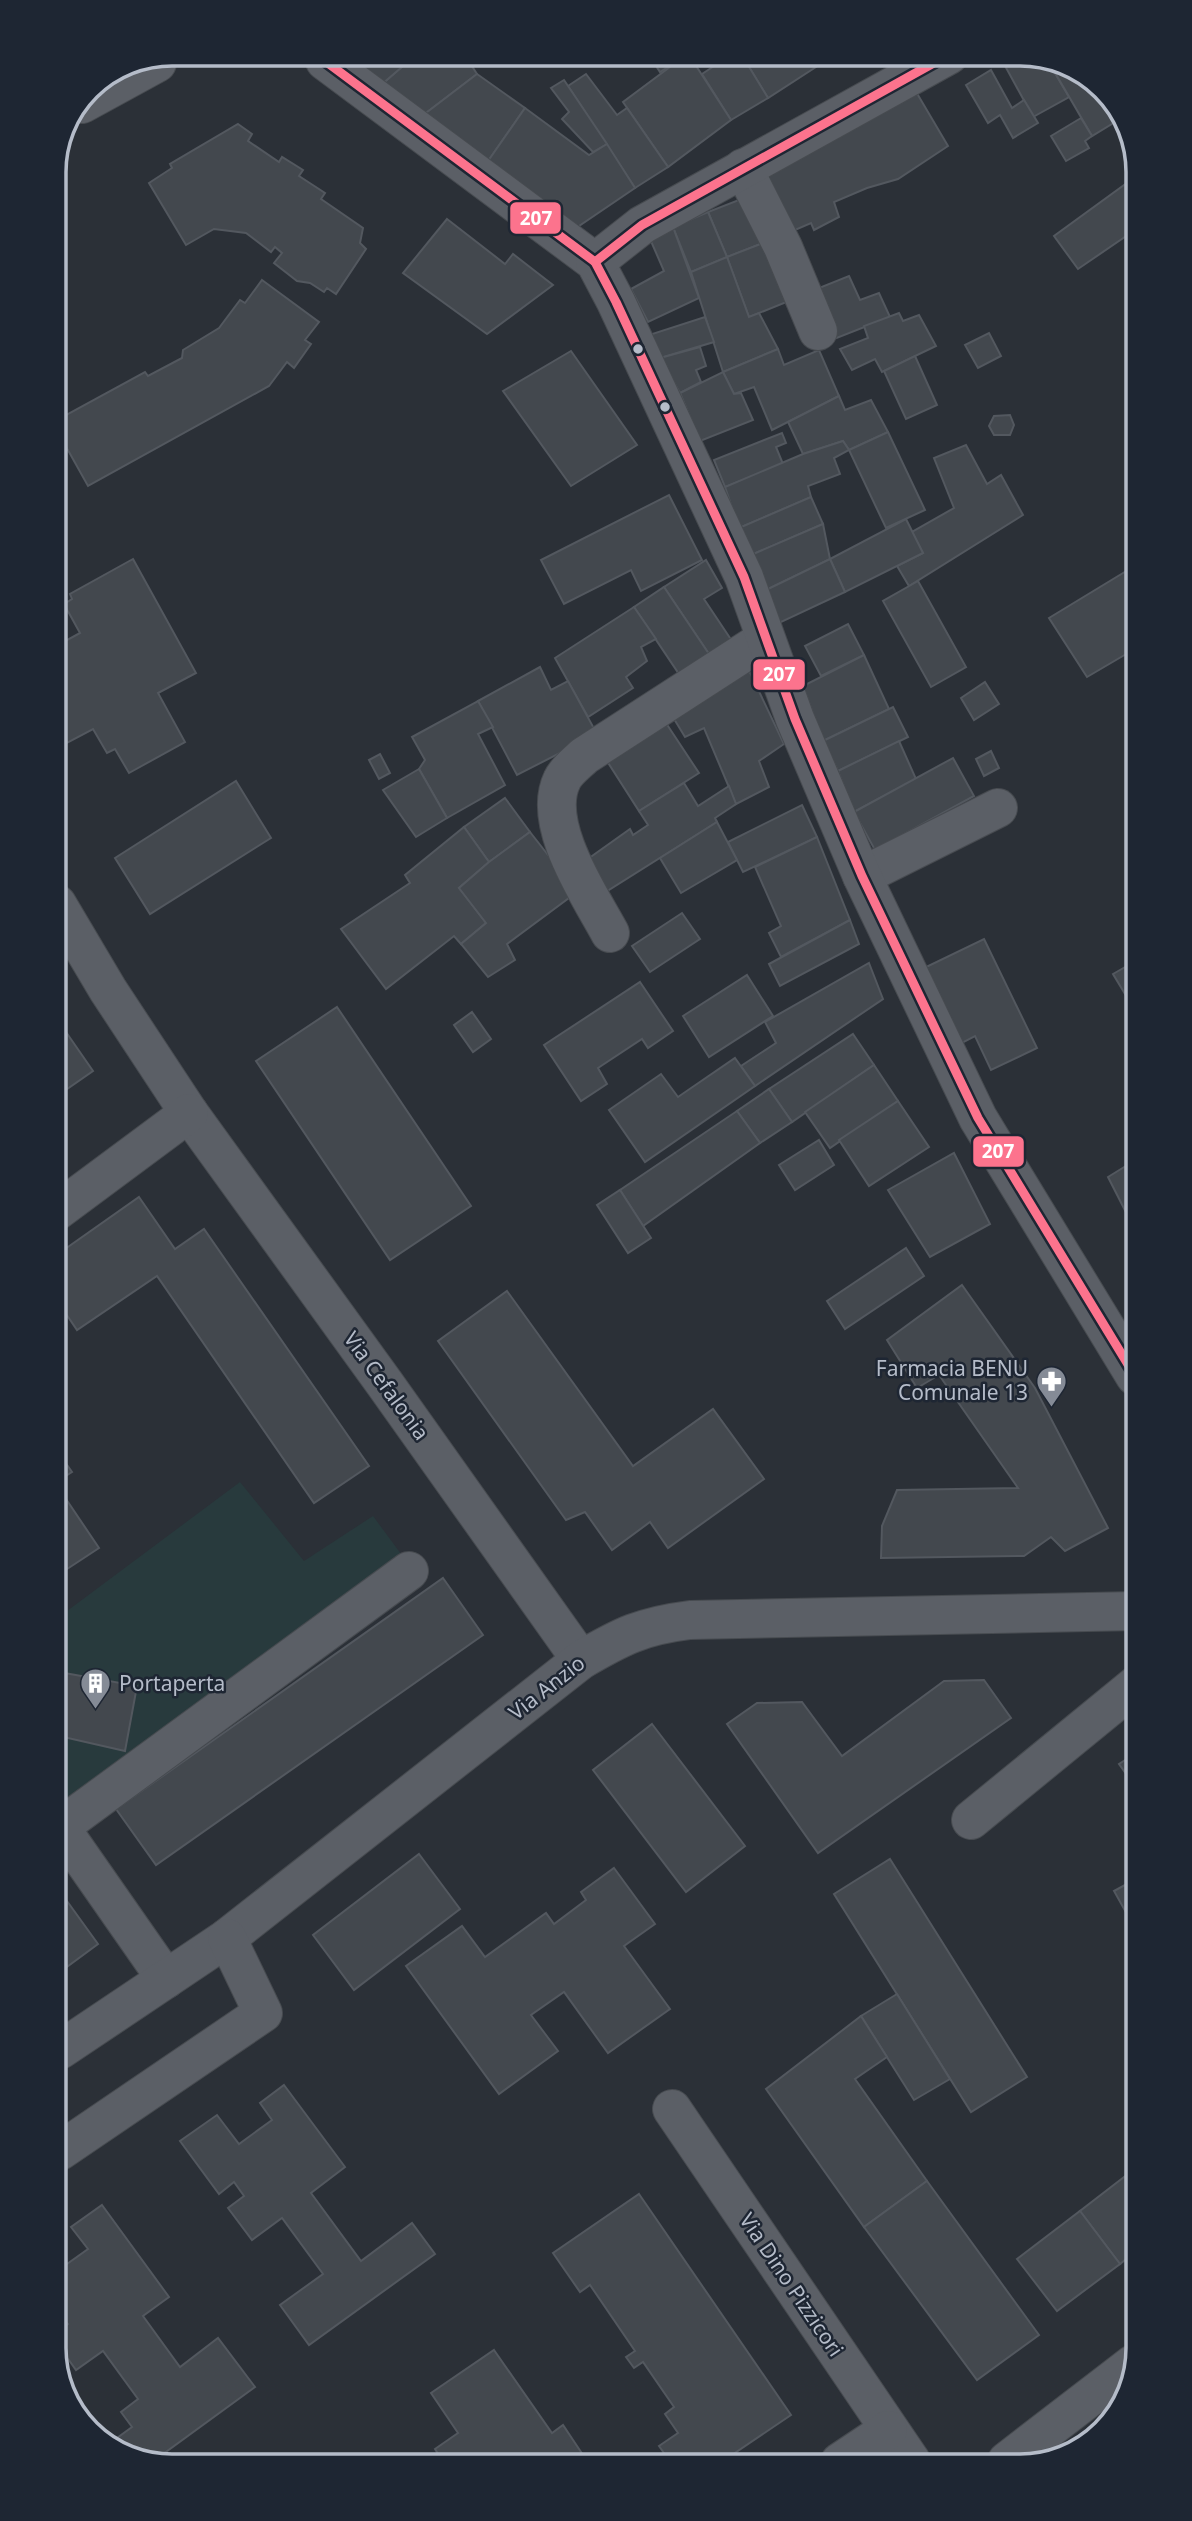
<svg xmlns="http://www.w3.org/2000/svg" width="1192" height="2521" viewBox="0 0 1192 2521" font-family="'Noto Sans',sans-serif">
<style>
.garden{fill:#283a3d}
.building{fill:#43484e;stroke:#53585f;stroke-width:2}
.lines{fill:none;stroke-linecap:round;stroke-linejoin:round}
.minor-casing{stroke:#474b50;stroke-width:40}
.tertiary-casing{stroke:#474b50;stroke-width:40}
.minor{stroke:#5b5f66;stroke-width:38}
.tertiary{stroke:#5b5f66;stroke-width:38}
.bus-1-casing{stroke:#1e2633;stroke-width:14}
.bus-1{stroke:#fc738d;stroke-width:9}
.bus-dot{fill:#b5bcc9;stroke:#1e2633;stroke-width:2.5}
.labels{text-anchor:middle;stroke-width:5;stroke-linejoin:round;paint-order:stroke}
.poi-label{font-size:21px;fill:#b5bcc9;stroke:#1e2633;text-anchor:end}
.street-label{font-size:21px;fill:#b5bcc9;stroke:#1e2633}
.rim{fill:none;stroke:#b5bcc9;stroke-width:3.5}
.line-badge{stroke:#1e2633;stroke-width:2.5}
.badge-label{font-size:19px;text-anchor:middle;font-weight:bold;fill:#fff}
</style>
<rect width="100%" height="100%" fill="#2b3037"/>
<path class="garden" d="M240 1482 304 1561 373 1516 404 1558 65 1807 59 1800V1617Z"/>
<g class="building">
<path d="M1021 55H1028L1049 63 1069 97 1033 117 1004 64Z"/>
<path d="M833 56 768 98 743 57Z"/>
<path d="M728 57H743L768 98 731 120 702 74Z"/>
<path d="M651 58H682L660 72Z"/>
<path d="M682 58H691L731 120 668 167 623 102Z"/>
<path d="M410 60H468L477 74 422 116 381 85Z"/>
<path d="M410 60 381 85 351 61Z"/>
<path d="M1050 64 1091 78 1120 119 1092 136Z"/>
<path d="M991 70 1012 108 1024 100 1038 123 1013 138 1000 115 988 123 966 85Z"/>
<path d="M477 74 525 108 486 164 422 116Z"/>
<path d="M586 74 617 115 627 108 668 167 635 188 568 86Z"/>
<path d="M564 80 607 144 593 152 562 119 569 112 551 88Z"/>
<path d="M915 90 948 146 898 179 867 188 834 202 839 217 814 230 811 223 788 233 757 176Z"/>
<path d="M525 108 589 155 607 144 635 188 576 228 486 164Z"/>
<path d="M1081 118 1092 136 1085 141 1089 148 1066 161 1051 136Z"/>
<path d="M238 124 252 134 248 141 279 162 282 157 303 170 299 176 325 193 321 199 363 228 360 243 366 249 336 294 327 288 324 292 310 283 297 281 274 263 282 253 275 247 271 252 246 233 214 229 186 245 149 183 172 168 170 164Z"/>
<path d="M1131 180 1132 232 1078 269 1054 236Z"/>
<path d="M744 198 763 243 727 257 708 212Z"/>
<path d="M708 212 727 257 691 272 673 227Z"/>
<path d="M447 219 505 264 513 254 553 285 487 334 403 273Z"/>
<path d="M673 227 699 298 648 322 631 289 664 271 650 239Z"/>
<path d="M763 243 789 301 749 317 727 257Z"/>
<path d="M727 257 749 317 759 313 778 349 723 372 691 272Z"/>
<path d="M849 276 860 300 879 293 890 317 829 341 809 292Z"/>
<path d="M262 280 319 322 305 340 311 344 294 368 287 362 269 386 88 486 55 427V421L145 372 148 376 182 358 183 350 219 328 240 300 245 303Z"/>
<path d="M899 313 903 321 919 315 936 346 882 372 875 359 852 370 840 349 868 338 864 326Z"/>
<path d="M705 317 714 342 660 358 649 335Z"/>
<path d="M989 333 1001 356 978 368 965 345Z"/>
<path d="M700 347 706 366 696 370 701 382 680 393 660 358Z"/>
<path d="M778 349 784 365 819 350 839 396 772 430 754 387 734 394 723 372Z"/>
<path d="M571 351 637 445 571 486 503 391Z"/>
<path d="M915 356 937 405 906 419 884 371Z"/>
<path d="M723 372 734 394 741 393 753 420 700 441 680 393Z"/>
<path d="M839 396 845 410 871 400 888 432 849 450 843 441 803 454 788 422Z"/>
<path d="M1010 415 1014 425 1010 435H994L989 426 994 416Z"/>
<path d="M888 432 925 510 886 528 849 450Z"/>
<path d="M782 433 786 443 776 447 783 464 725 487 714 460Z"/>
<path d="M843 441 849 450 834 458 840 474 808 486 811 497 739 528 725 487 803 454Z"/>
<path d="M966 445 987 484 1001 475 1023 515 909 586 897 566 923 553 912 532 954 508 934 458Z"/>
<path d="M669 495 702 560 641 591 631 570 564 604 541 560Z"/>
<path d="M811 497 823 524 751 555 739 528Z"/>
<path d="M906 519 923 553 845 592 830 559Z"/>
<path d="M823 524 830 559 766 590 751 555Z"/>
<path d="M133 559 196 673 158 693 185 742 129 773 115 749 107 753 93 729 65 744 56 727V646L80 633 64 604 72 599 70 594Z"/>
<path d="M830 559 845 592 779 623 766 590Z"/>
<path d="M706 560 722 588 704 599 732 641 711 657 664 587Z"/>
<path d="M1133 567V650L1087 677 1049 618Z"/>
<path d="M918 581 966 667 931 687 883 601Z"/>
<path d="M664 587 711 657 681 677 634 607Z"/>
<path d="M634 607 656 639 641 647 647 661 626 677 633 688 588 717 555 658Z"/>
<path d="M848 624 864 655 821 676 805 646Z"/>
<path d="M864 655 889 709 823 741 803 686Z"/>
<path d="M745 662 784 744 759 761 769 787 736 804 704 728 685 737 668 709Z"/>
<path d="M540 667 551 690 568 681 597 734 517 775 478 701Z"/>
<path d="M985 682 999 704 974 720 961 698Z"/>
<path d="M478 701 493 727 478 734 505 785 447 818 419 769 425 760 412 737Z"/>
<path d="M893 707 908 737 838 771 823 741Z"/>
<path d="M664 720 699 773 639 811 605 758Z"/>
<path d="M899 741 916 779 854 812 838 771Z"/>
<path d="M991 751 999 768 984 776 976 759Z"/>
<path d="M380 754 390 773 379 779 369 760Z"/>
<path d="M953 758 974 796 875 850 854 812Z"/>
<path d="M419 769 447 818 416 837 383 790Z"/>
<path d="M236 781 271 838 150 914 115 858Z"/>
<path d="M684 783 698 806 729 786 736 804 715 818 717 822 604 893 585 861 630 829 633 835 648 825 639 811Z"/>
<path d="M505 798 530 832 489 862 464 827Z"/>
<path d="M802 805 817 837 743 872 728 842Z"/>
<path d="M717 822 737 860 681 893 660 858Z"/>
<path d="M464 827 489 862 459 888 486 923 461 944 454 936 386 989 341 929 410 883 405 875Z"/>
<path d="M530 832 577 892 507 944 515 960 488 977 461 944 486 923 459 888 489 862Z"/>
<path d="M817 837 850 920 781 957 769 933 781 926 755 867Z"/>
<path d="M682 913 700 939 650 972 632 946Z"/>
<path d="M850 920 859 944 780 986 769 964Z"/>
<path d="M984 939 1037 1048 991 1070 975 1036 958 1045 922 969Z"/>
<path d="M1134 962V1009L1113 974Z"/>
<path d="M869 963 883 999 755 1086 741 1066 776 1043 765 1022Z"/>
<path d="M747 975 773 1016 709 1057 683 1016Z"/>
<path d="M640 982 673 1031 648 1048 642 1039 598 1068 607 1084 581 1101 544 1045Z"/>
<path d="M337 1007 471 1206 390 1260 256 1061Z"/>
<path d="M472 1012 491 1039 473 1052 454 1025Z"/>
<path d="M57 1019 93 1071 57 1096Z"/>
<path d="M853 1034 874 1065 792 1122 769 1089Z"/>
<path d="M735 1058 755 1086 645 1162 609 1110 661 1074 678 1097Z"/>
<path d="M874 1065 898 1101 830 1148 805 1112Z"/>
<path d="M769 1089 792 1122 760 1143 737 1111Z"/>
<path d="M898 1101 929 1147 869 1186 839 1140Z"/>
<path d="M737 1111 760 1143 643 1226 620 1190Z"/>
<path d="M819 1140 834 1165 795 1190 779 1165Z"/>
<path d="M954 1153 990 1224 930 1257 888 1190Z"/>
<path d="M1134 1161 1135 1230 1108 1177Z"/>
<path d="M620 1190 651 1238 628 1253 597 1205Z"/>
<path d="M139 1197 175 1249 204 1229 369 1466 314 1503 157 1276 77 1330 58 1302V1254Z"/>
<path d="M906 1248 924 1276 845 1329 827 1301Z"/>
<path d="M962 1285 1035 1388 1108 1528 1065 1551 1051 1537 1024 1556 881 1558 882 1526 897 1490 1018 1488 939 1375 917 1388 887 1340Z"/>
<path d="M507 1291 633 1466 713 1409 764 1479 668 1548 650 1522 612 1550 585 1512 566 1520 438 1341Z"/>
<path d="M58 1452 72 1472 58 1481Z"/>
<path d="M64 1496 99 1548 58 1575V1500Z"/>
<path d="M443 1578 483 1635 156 1865 116 1809Z"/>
<path d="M59 1672 137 1686 125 1751 59 1736Z"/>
<path d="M984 1680 1011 1718 818 1853 727 1724 757 1703 802 1702 842 1756 944 1681Z"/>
<path d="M652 1724 745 1846 686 1892 593 1770Z"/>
<path d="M1136 1753V1784L1134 1785 1119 1764Z"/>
<path d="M419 1854 460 1909 354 1990 313 1935Z"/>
<path d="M890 1859 1027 2077 971 2112 834 1894Z"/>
<path d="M614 1868 655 1924 624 1946 670 2009 608 2053 564 1992 531 2015 558 2051 499 2094 406 1966 462 1926 485 1957 546 1913 554 1924 586 1900 581 1892Z"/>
<path d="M1136 1879 1137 1932 1114 1891Z"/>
<path d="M59 1890 98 1944 60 1972Z"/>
<path d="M897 1994 950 2079 914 2100 861 2016Z"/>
<path d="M861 2016 887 2057 855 2079 927 2181 864 2227 766 2089Z"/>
<path d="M284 2085 345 2167 311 2193 361 2261 412 2223 435 2254 309 2345 280 2305 323 2274 282 2218 252 2240 228 2208 244 2196 234 2182 219 2194 180 2141 217 2115 239 2144 272 2120 260 2103Z"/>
<path d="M1137 2167V2250L1120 2264 1080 2211Z"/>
<path d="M927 2181 1039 2335 977 2380 864 2227Z"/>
<path d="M639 2194 791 2415 720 2463H671L659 2446 678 2433 665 2414 674 2407 643 2362 634 2368 626 2357 635 2351 590 2285 580 2292 553 2253Z"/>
<path d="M102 2205 169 2297 143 2316 180 2367 218 2338 255 2387 152 2462 128 2453 117 2438 132 2427 121 2412 138 2399 103 2351 76 2370 61 2349 60 2330 68 2324 60 2314V2269L88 2249 71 2227Z"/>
<path d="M1080 2211 1120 2264 1057 2311 1017 2259Z"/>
<path d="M494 2350 552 2433 563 2425 589 2464 445 2465 435 2449 458 2433 431 2393Z"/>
</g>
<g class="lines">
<defs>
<g id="minor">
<path d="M743 168 783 247 818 331"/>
<path d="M862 876 998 808"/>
<path d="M57 904 108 990 189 1113 385 1384 581 1660"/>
<path d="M610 933C589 894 541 824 562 780 566 771 577 763 584 756L765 639"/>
<path d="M57 1211 189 1113"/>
<path d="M971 1820 1136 1685"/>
<path d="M166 1979 60 1827 409 1571"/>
<path d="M60 2050 227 1938 581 1660C622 1636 642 1626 690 1620L1136 1611"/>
<path d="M672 2109 911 2461"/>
<path d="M60 2151 263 2013 227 1938"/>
<path d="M1007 2461 1133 2364"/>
<path d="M840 2462 888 2430"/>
</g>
<g id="tertiary">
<path d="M325 61 595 262 616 302 744 577 795 719 862 876 978 1118 1135 1376"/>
<path d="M82 104 157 63"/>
<path d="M595 262 642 225 949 55"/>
</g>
</defs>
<use href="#minor" class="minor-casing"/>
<use href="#tertiary" class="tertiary-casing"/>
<use href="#minor" class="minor"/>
<use href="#tertiary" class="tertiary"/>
<defs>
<g id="bus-1">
<path d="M325 61 595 262 616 302 744 577 795 719 862 876 978 1118 1135 1376"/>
<path d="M595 262 642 225 948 55"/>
</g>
</defs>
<use href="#bus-1" class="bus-1-casing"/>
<use href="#bus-1" class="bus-1"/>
</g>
<defs>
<symbol id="pharmacy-pin" viewBox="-11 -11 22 30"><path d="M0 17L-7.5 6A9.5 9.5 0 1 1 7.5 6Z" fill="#858b96" stroke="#1e2633"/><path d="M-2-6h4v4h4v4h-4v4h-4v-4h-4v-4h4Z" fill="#fff"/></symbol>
<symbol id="building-pin" viewBox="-11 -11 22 30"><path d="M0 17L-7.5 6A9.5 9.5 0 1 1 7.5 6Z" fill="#858b96" stroke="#1e2633"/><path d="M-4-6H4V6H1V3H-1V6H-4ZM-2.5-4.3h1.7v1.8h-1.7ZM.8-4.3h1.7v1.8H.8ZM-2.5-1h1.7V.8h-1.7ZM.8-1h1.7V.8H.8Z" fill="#fff"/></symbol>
</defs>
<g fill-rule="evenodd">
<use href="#pharmacy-pin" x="1034" y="1364" width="35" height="47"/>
<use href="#building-pin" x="78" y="1666" width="35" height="47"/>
</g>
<g class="bus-dot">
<circle cx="638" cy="349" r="6"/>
<circle cx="665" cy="407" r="6"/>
</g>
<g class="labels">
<g class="poi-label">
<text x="1028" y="1376">Farmacia BENU<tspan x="1028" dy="24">Comunale 13</tspan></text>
<text x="119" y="1691" text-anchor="start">Portaperta</text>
</g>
<g class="street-label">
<text transform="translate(386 1386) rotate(54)" y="7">Via Cefalonia</text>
<text transform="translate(547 1688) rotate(-38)" y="7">Via Anzio</text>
<text transform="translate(791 2285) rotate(56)" y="7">Via Dino Pizzicori</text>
</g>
</g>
<path d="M0 0H1192V2521H0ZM172 66H1020A106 106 0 0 1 1126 172V2348A106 106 0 0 1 1020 2454H172A106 106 0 0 1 66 2348V172A106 106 0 0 1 172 66Z" fill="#1e2633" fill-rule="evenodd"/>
<path class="rim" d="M172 66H1020A106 106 0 0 1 1126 172V2348A106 106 0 0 1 1020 2454H172A106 106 0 0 1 66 2348V172A106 106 0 0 1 172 66Z"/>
<g class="line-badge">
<rect x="509" y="201" width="53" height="34" rx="7" fill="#fc738d"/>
<rect x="752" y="658" width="54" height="33" rx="7" fill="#fc738d"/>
<rect x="972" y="1135" width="53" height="33" rx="7" fill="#fc738d"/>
</g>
<g class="badge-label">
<text x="536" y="225">207</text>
<text x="779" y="681">207</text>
<text x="998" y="1158">207</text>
</g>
</svg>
